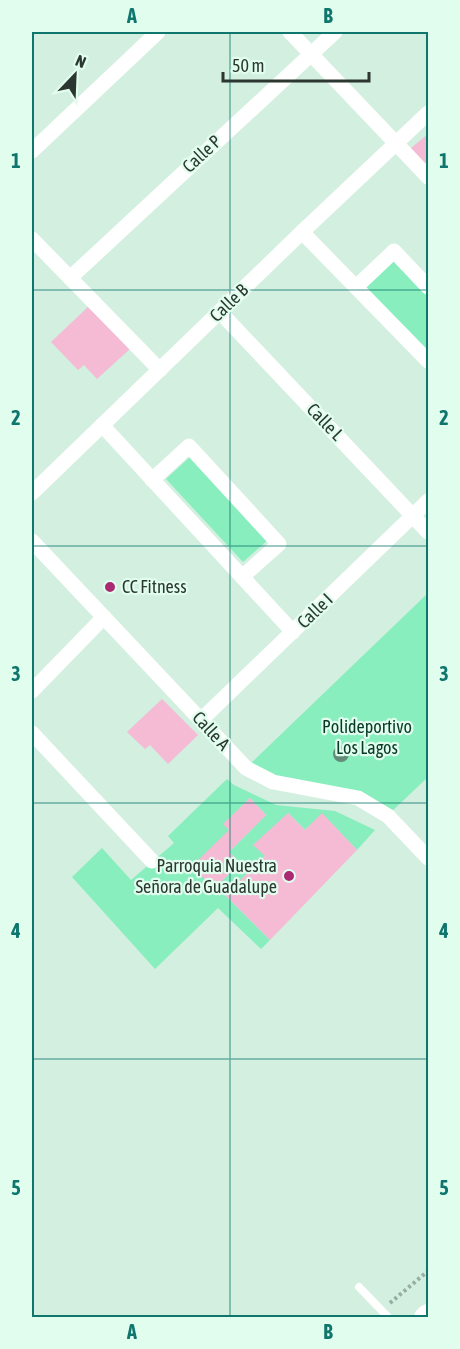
<svg xmlns="http://www.w3.org/2000/svg" width="460" height="1349" viewBox="0 0 460 1349" font-family="'Asap Condensed',sans-serif">
<style>
.green{fill:#88eebe;fill-rule:evenodd}
.building{fill:#f5bad4}
.lines{fill:none;stroke-linecap:round;stroke-linejoin:round}
.path{stroke:#98aea2;stroke-width:4;stroke-dasharray:3 3;stroke-linecap:butt}
.lane{stroke:#fff;stroke-width:8}
.street{stroke:#fff;stroke-width:15}
.primary{stroke:#fff;stroke-width:24}
.tree{fill:#638b7a}
.grid{fill:none;stroke:#0f766e;stroke-width:1.5;stroke-opacity:0.55}
.poi-dot{fill:#ab2873;stroke:#e0fded;stroke-width:2}
.labels{text-anchor:middle;stroke-width:4.5;stroke-linejoin:round;paint-order:stroke}
.street-label{font-size:18px;fill:#2c3731;stroke:#e0fded}
.poi-label{font-size:18px;fill:#2c3731;stroke:#e0fded;text-anchor:start}
.park-label{font-size:18px;fill:#073926;stroke:#e0fded}
.neatline{fill:none;stroke:#0f766e;stroke-width:2}
.grid-label{font-size:20px;text-anchor:middle;font-weight:bold;fill:#0f766e}
</style>
<rect width="100%" height="100%" fill="#d3efe0"/>
<g class="green">
<path d="M394 255 428 294V360L356 287Z"/>
<path d="M191 456 268 540 243 562 166 479Z"/>
<path d="M428 593V777L388 815 246 768Z"/>
<path d="M227 779 234 785 276 805 335 811 375 830 357 850 322 814 305 830 288 813 265 856 225 895 270 940 261 949 218 908 155 969 72 877 102 848 131 880 174 843 168 836ZM250 798 266 815 229 852 240 863 214 888 229 830 224 824Z"/>
</g>
<g class="building">
<path d="M428 134V167L411 148Z"/>
<path d="M90 305 131 348 97 379 84 365 78 370 51 342Z"/>
<path d="M162 699 198 735 168 764 150 745 145 749 127 732Z"/>
<path d="M250 798 266 815 229 852 240 863 214 889 192 866 229 830 223 824Z"/>
<path d="M288 813 305 830 322 813 357 850 270 940 225 895 265 856 253 845Z"/>
</g>
<g class="lines">
<path class="path" d="M390 1303 428 1271"/>
<path class="lane" d="M359 1287 389 1318"/>
<g class="street">
<path d="M290 32 428 177"/>
<path d="M32 151 158 32"/>
<path d="M302 232 428 361"/>
<path d="M32 239 160 370"/>
<path d="M70 278 335 32"/>
<path d="M356 287 394 251 428 287"/>
<path d="M220 312 428 532"/>
<path d="M102 425 293 632"/>
<path d="M152 480 189 446 279 544 242 577"/>
<path d="M32 493 302 232 428 113"/>
<path d="M32 541 246 768 273 782 358 798 388 816 428 858"/>
<path d="M32 691 104 617"/>
<path d="M201 720 428 501"/>
<path d="M32 733 152 861"/>
</g>
<path class="primary" d="M426 1318 428 1316"/>
</g>
<circle class="tree" cx="341" cy="754" r="8"/>
<path class="grid" d="M230 32V1318M32 290H428M32 546H428M32 803H428M32 1059H428"/>
<g class="poi-dot">
<circle cx="110" cy="587" r="6"/>
<circle cx="289" cy="876" r="6"/>
</g>
<g class="labels">
<g class="street-label">
<text transform="translate(202 154) rotate(-43)" y="6">Calle P</text>
<text transform="translate(229 303) rotate(-44)" y="6">Calle B</text>
<text transform="translate(325 422) rotate(46)" y="6">Calle L</text>
<text transform="translate(315 611) rotate(-44)" y="6">Calle I</text>
<text transform="translate(211 731) rotate(47)" y="6">Calle A</text>
</g>
<g class="poi-label">
<text x="122" y="593">CC Fitness</text>
<text x="277" y="872" text-anchor="end">Parroquia Nuestra<tspan x="277" dy="21">Señora de Guadalupe</tspan></text>
</g>
<g class="park-label">
<text x="367" y="733">Polideportivo<tspan x="367" dy="21">Los Lagos</tspan></text>
</g>
</g>
<rect width="460" height="1349" fill="none" stroke="#e0fded" stroke-width="66"/>
<g transform="translate(75 75) rotate(23)" stroke="#e0fded" stroke-width="4.5" paint-order="stroke">
<path d="M0-4.5L10 22L0 15L-10 22Z" fill="#2c3731"/>
<text y="-9" font-size="16" font-weight="bold" text-anchor="middle" fill="#2c3731">N</text>
</g>
<path d="M223 72v9h146v-9" fill="none" stroke="#2c3731" stroke-width="3"/>
<text x="232" y="72" font-size="18" fill="#2c3731" stroke="#e0fded" stroke-width="4.5" paint-order="stroke">50 m</text>
<rect x="33" y="33" width="394" height="1283" class="neatline"/>
<g class="grid-label">
<text x="132" y="23">A</text>
<text x="328" y="23">B</text>
<text x="16" y="168">1</text>
<text x="444" y="168">1</text>
<text x="16" y="425">2</text>
<text x="444" y="425">2</text>
<text x="16" y="681">3</text>
<text x="444" y="681">3</text>
<text x="16" y="938">4</text>
<text x="444" y="938">4</text>
<text x="16" y="1195">5</text>
<text x="444" y="1195">5</text>
<text x="132" y="1339">A</text>
<text x="328" y="1339">B</text>
</g>
</svg>
